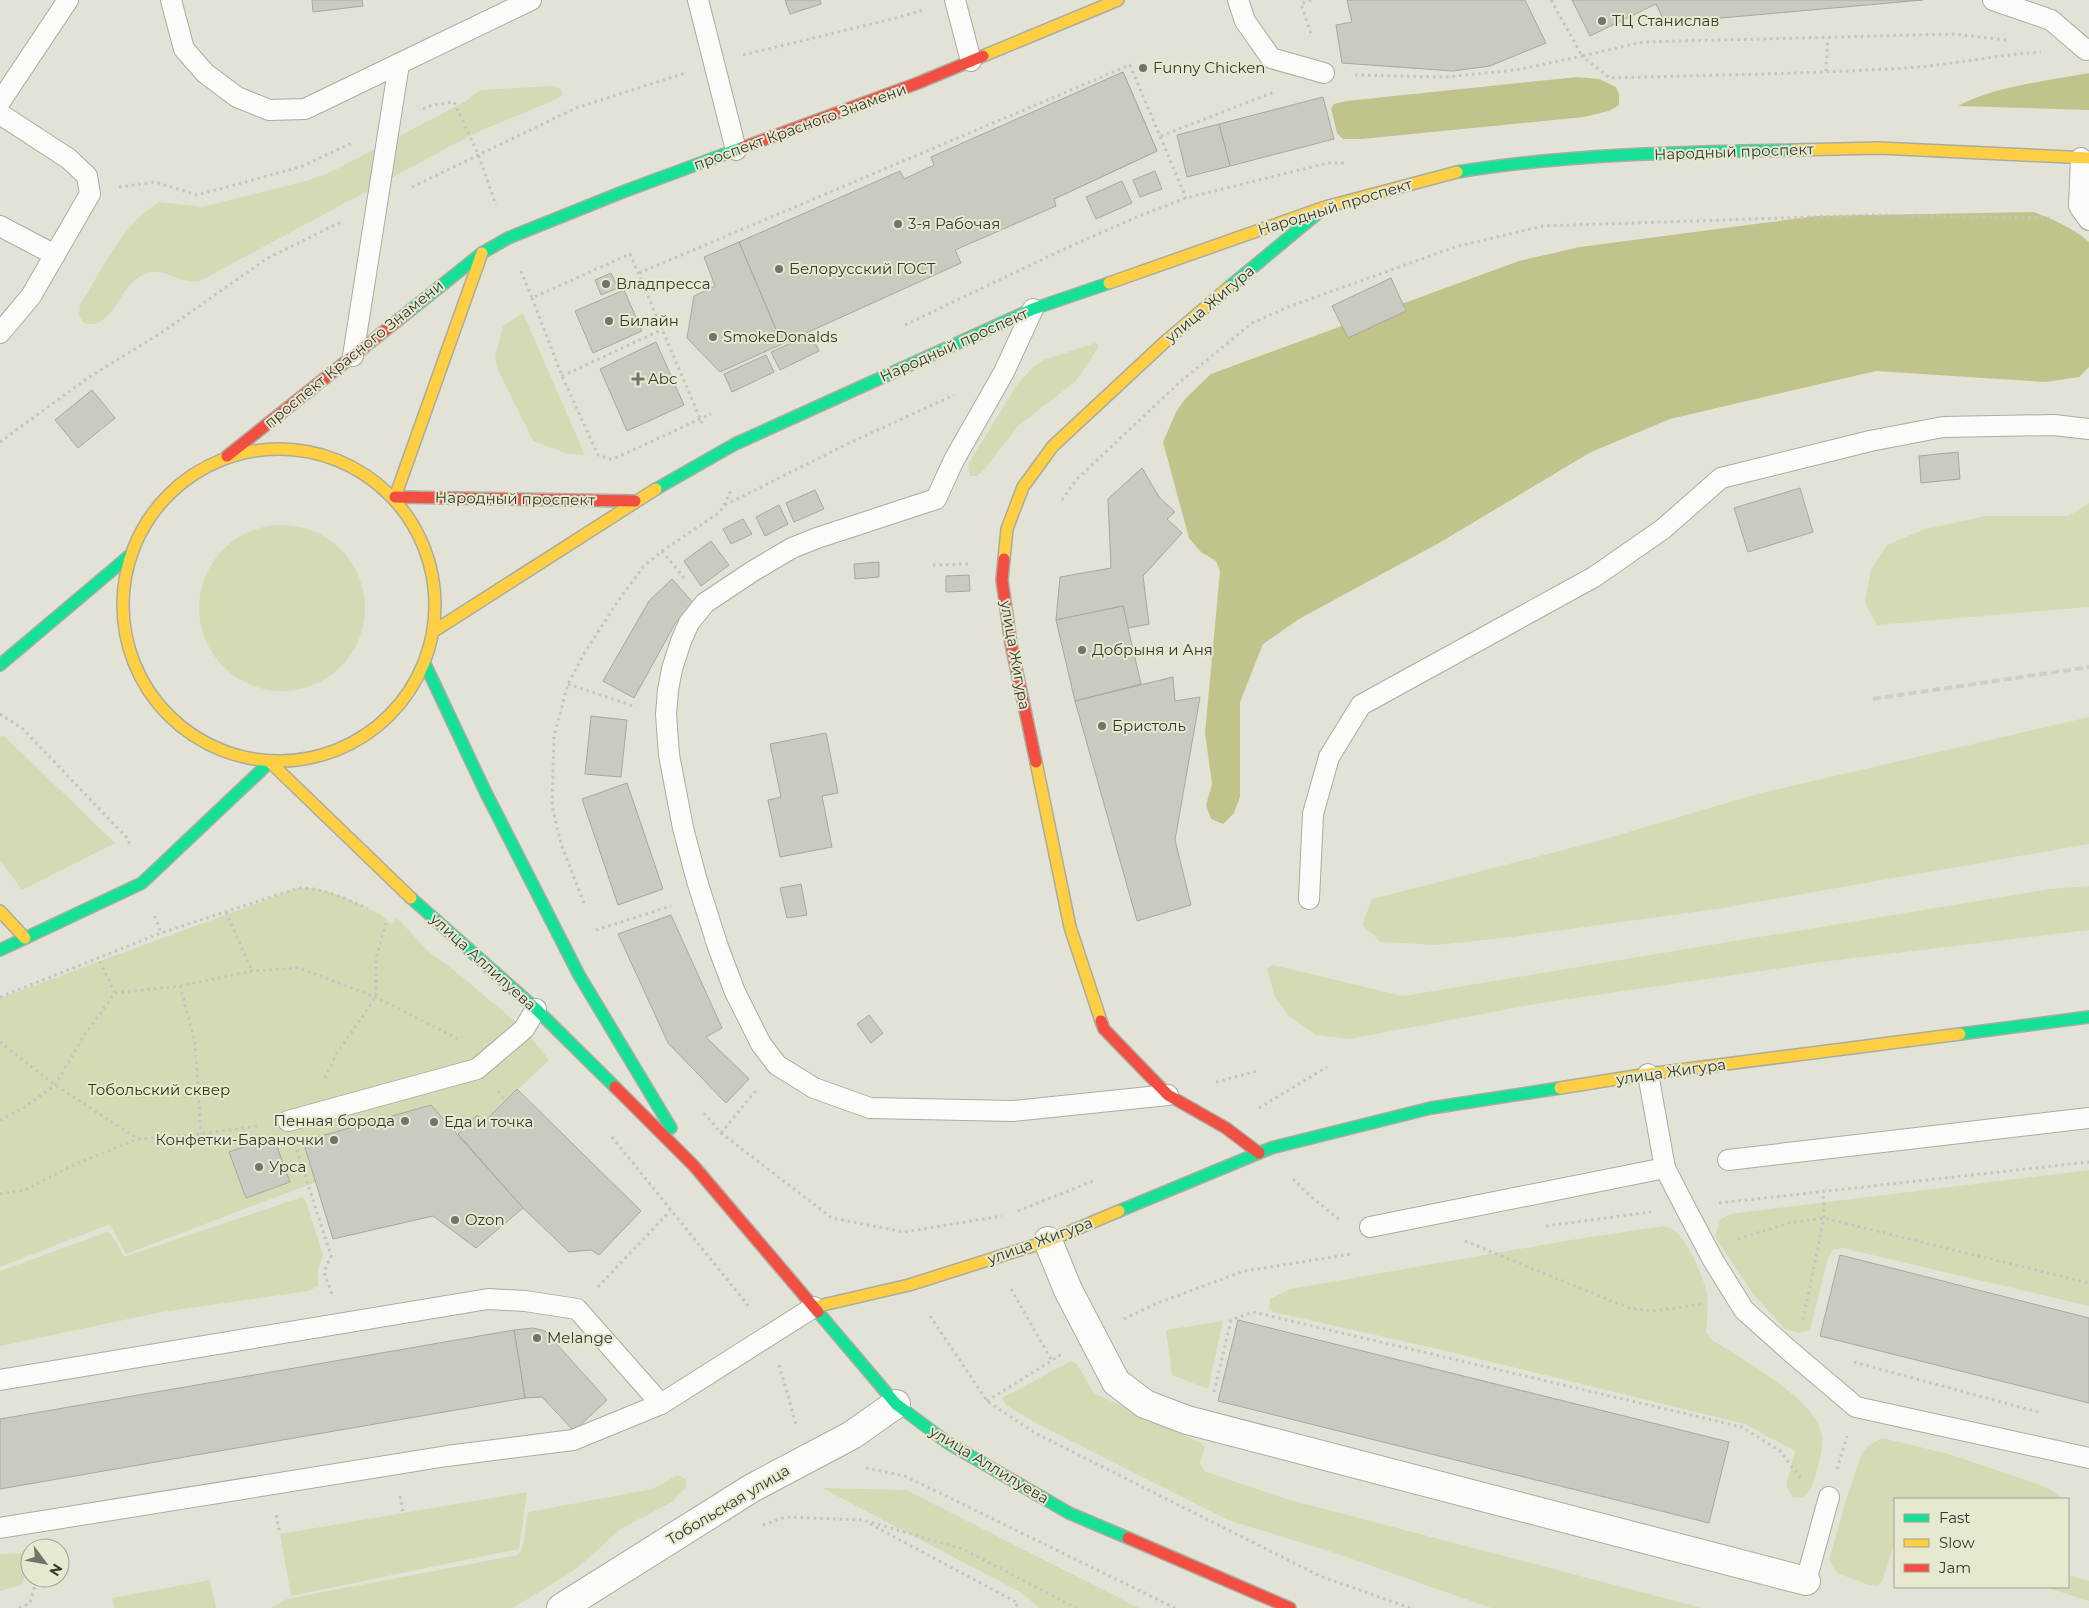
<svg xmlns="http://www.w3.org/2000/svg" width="2089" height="1608" viewBox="0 0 2089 1608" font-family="Montserrat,sans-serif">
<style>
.green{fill:#d6dab4}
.forest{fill:#c0c48a}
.building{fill:#cacbc0;stroke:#a8a99e}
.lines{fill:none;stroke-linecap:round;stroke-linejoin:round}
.lane-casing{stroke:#abaca1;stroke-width:22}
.street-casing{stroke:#abaca1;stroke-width:30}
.fast-casing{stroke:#abaca1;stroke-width:14}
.slow-casing{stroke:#abaca1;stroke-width:14}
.jam-casing{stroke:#abaca1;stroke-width:14}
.path{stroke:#c4c4bf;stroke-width:3;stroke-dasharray:2.5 4;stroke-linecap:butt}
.lane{stroke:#fbfbf9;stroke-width:20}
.street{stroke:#fbfbf9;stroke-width:28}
.fast{stroke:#16e098;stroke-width:11}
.slow{stroke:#ffcf43;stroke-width:11}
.jam{stroke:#f24e42;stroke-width:11}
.rail{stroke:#cecfca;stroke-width:4;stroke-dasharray:8 4;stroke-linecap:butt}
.poi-dot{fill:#737469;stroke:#e6e9d0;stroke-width:2}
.labels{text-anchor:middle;stroke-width:4;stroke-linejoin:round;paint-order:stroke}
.poi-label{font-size:15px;fill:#37382e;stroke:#e6e9d0;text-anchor:start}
.street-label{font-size:15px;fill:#37382e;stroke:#e6e9d0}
.park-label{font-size:15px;fill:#33360c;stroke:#e6e9d0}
</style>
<rect width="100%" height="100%" fill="#e2e3d6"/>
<g class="green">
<path d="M553 86 561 89 562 95 557 99 473 134 200 281C173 286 162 258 134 281 118 294 110 331 84 323L79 315 80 305C102 270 122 224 159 202L202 207 306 181 329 173 379 147 466 101 480 90Z"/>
<path d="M523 313 585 455 568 454 533 441 498 370 495 357 503 326Z"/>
<path d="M1095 343 1098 344V348L1076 381 1018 426 984 470 977 476H970L968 470 969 463 1016 386 1032 368 1044 360Z"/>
<path d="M2089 503V607L1877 625 1865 603 1871 569 1887 545 1922 530 1985 516H2068Z"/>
<circle cx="282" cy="608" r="83"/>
<path d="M2089 717V844L1717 909 1512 937 1436 945 1381 942 1362 925 1372 899 1598 841 1757 794Z"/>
<path d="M3 735 115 843 22 890 0 860V738Z"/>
<path d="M2089 886V930L1829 961 1541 1003 1349 1039 1316 1035 1289 1016 1275 997 1267 969 1273 965 1403 996 2049 889Z"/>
<path d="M298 888H315L344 897 380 914 392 925 396 917 428 951 460 975 524 1029 549 1060 484 1122 477 1115 458 1134 431 1105 304 1141 316 1182 126 1254 110 1224 0 1267V998Z"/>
<path d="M2089 1170V1306L1842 1248 1833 1250 1828 1258 1810 1330 1799 1333 1785 1329 1753 1294 1715 1237 1720 1220 1729 1214Z"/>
<path d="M302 1197 306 1201 323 1255 318 1270V1286L309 1291 162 1312 0 1346V1271L107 1232 111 1234 124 1256H127Z"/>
<path d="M1664 1226C1667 1227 1672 1229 1675 1231 1688 1241 1704 1278 1707 1294 1709 1307 1707 1320 1706 1333L1712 1340C1740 1358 1818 1400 1822 1436 1824 1449 1818 1465 1815 1477 1811 1490 1807 1500 1793 1497L1786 1486 1795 1451 1745 1424 1442 1350 1273 1312 1269 1307 1270 1299 1290 1289 1571 1240Z"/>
<path d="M1223 1321 1208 1389 1172 1375 1166 1330Z"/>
<path d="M1071 1361 1077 1364 1094 1393 1201 1443 1205 1447 1200 1463 1204 1471 1290 1500 1702 1608H1491L1335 1553 1228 1520 1043 1427 1006 1405 1002 1398Z"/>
<path d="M1882 1438 1949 1454 2046 1487 2059 1496 2060 1499H1895V1542L1882 1581 1878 1586 1869 1585 1837 1573 1829 1560 1846 1500 1862 1453 1868 1446Z"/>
<path d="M678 1475 686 1479V1487L672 1502 622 1528 576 1569 513 1608H270L287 1599 518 1555C527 1544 523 1525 529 1512L652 1489Z"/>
<path d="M822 1488 906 1490 1139 1608H1040L1020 1592Z"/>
<path d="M527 1492 519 1549 291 1596 280 1534Z"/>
<path d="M27 1553 30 1559 22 1585 0 1591V1554Z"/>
<path d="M2068 1575 2089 1581V1601L2045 1587H2068Z"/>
<path d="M210 1580 216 1608H114L112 1598Z"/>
</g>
<g class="forest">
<path d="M2089 73V110L1958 106C1995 86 2047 81 2089 73Z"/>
<path d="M1577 77 1599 79 1616 87 1619 94V105L1609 111 1584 117 1362 139H1343L1337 133 1331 108 1334 104 1346 101Z"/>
<path d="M2034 212C2054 220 2073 228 2089 242V367L2079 377 2046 382 1876 371 1670 419 1591 452 1439 543 1299 619 1263 644 1240 702V797L1234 813 1223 824 1211 819 1206 805 1212 784 1205 733 1220 571 1216 561 1201 552 1189 538 1163 442 1176 412 1185 399 1211 374 1519 261 1580 247 1816 216Z"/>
</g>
<g class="building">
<path d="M312 0H362L363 6 313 12Z"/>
<path d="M785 0H820L821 4 790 14Z"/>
<path d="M1347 0H1525L1546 43 1490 66 1453 71 1342 63 1336 25 1352 22Z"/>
<path d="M1572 0H1923L1665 23 1656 4 1590 36Z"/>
<path d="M1123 72 1157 151 1054 199 1018 120Z"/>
<path d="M1123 72 1157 151 1054 199 1056 206 955 250 961 263 782 344 739 242 900 171 904 179 934 165 931 157Z"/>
<path d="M1323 97 1334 139 1230 166 1219 124Z"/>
<path d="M1219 124 1230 166 1187 177 1177 135Z"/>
<path d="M1155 171 1162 189 1140 197 1133 180Z"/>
<path d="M1122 181 1132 203 1096 219 1086 197Z"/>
<path d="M739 242 782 344 720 372 687 338 694 296 715 286 704 257Z"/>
<path d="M611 273 618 288 601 295 595 280Z"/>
<path d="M1391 278 1406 311 1348 338 1332 306Z"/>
<path d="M624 290 642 331 593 353 575 311Z"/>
<path d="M811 334 819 351 780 370 771 352Z"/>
<path d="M656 342 684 405 627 431 600 369Z"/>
<path d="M766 355 774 372 732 392 724 374Z"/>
<path d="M92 390 115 418 78 448 55 420Z"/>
<path d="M1958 452 1960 479 1921 483 1919 456Z"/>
<path d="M1142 468 1159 497 1175 512 1167 519 1182 533 1143 576 1149 624 1128 628 1123 606 1056 620 1060 577 1111 568 1108 499Z"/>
<path d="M1800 488 1813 532 1748 552 1734 508Z"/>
<path d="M815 490 824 509 794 522 786 503Z"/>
<path d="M779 505 788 524 765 536 756 517Z"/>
<path d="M743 519 752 534 731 544 723 529Z"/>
<path d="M711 541 729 565 701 586 684 561Z"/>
<path d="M879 562V577L855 579 854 564Z"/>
<path d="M969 575 970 591 946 592V576Z"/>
<path d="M672 579 695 605 676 622 634 698 603 681 649 601Z"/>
<path d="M1123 606 1141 684 1075 701 1056 620Z"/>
<path d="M1173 677 1175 701 1200 697 1175 840 1191 905 1137 921 1075 701Z"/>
<path d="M591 716 627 720 621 777 585 774Z"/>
<path d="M826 733 838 793 822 796 832 847 780 857 768 800 781 797 770 744Z"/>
<path d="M627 783 663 889 618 905 582 799Z"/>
<path d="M801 884 807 915 787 918 780 888Z"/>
<path d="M671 915 722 1028 706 1037 749 1079 726 1103 668 1043 618 934Z"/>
<path d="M869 1015 883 1033 871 1043 857 1024Z"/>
<path d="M517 1089 641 1211 599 1255 591 1250 569 1252 523 1208 458 1134 477 1115 484 1122Z"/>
<path d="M431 1105 523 1208 476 1248 433 1216 333 1239 303 1141Z"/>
<path d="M273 1136 290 1182 246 1198 229 1152Z"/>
<path d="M1840 1255 2089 1318V1403L1820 1336Z"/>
<path d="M1238 1320 1729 1442 1709 1523 1218 1401Z"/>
<path d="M533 1328 545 1331 607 1400 574 1431 542 1397 525 1398 514 1330Z"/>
<path d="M514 1330 525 1398 0 1489V1419Z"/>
</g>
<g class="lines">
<defs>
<g id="lane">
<path d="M171 0 184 49 205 73 237 97 269 110 305 109 531 0"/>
<path d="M698 0 736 150"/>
<path d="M955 0 971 61"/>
<path d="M1238 0 1245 21 1271 58 1324 73"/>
<path d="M1993 0 2051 20 2086 50 2089 49"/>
<path d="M0 102 68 0"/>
<path d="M0 114 69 159 87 176 90 194 31 296 0 333"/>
<path d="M2081 158 2079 206 2089 220"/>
<path d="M0 226 55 255"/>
<path d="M1033 309 1004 372 954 460 936 499 817 538 792 548 753 571 705 603 689 623 681 641 672 669 668 690 666 714 669 755 683 828 697 881 718 947 735 992 761 1044 777 1065 814 1088 870 1108 1013 1111 1168 1095"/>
<path d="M353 356 399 64"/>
<path d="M1309 899 1313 814 1329 757 1361 705 1594 577 1663 529 1721 478 1870 441 1943 427 2054 425 2089 429"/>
<path d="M1648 1074 1665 1168 1685 1207 1713 1260 1744 1310 1791 1352 1856 1407 2089 1458"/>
<path d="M288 1121 477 1069 524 1029 536 1009"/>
<path d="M1728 1160 2089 1118"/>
<path d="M1370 1227 1665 1168"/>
<path d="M0 1380 488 1299 525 1301 577 1309 661 1404 814 1307"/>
<path d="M0 1528 447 1456 573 1440 661 1404"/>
<path d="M1806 1581 1829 1497"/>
</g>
<g id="street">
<path d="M1048 1241 1068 1290 1116 1382 1145 1404 1187 1420 1806 1581"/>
<path d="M561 1608 752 1488 852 1435 896 1404"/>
</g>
<g id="fast">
<path d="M1457 172C1568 154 1682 152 1794 150"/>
<path d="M1228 288 1324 208"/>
<path d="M397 321 482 253 508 238 625 191 744 147"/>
<path d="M656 489 735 444 1033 309 1109 283"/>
<path d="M425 664 486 793 579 975 671 1128"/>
<path d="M0 665 129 556"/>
<path d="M411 898 536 1009 615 1087"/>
<path d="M0 950 142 883 270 762"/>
<path d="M1960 1034 2089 1017"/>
<path d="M1119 1211 1271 1148 1431 1108 1560 1088"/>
<path d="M818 1312 896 1404 948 1443 1069 1513 1128 1538"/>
</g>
<g id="slow">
<path d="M983 56 1118 0"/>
<path d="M1794 150 1879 148 2089 158"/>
<path d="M1109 283 1325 207 1457 172"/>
<circle cx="279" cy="605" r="156"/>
<path d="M395 497 482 253"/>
<path d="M1004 559 1007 529 1023 487 1053 446 1167 340 1228 288"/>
<path d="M434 631 656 489"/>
<path d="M270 762 411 898"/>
<path d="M1036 762 1070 927 1101 1021"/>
<path d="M0 911 25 938"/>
<path d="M1560 1088 1648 1074 1960 1034"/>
<path d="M814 1307 909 1285 1048 1241 1119 1211"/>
</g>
<g id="jam">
<path d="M744 147 918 83 983 56"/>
<path d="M227 456 397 321"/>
<path d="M395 497 635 501"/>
<path d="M1004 559 1002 580 1011 644 1036 762"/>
<path d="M1101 1021 1104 1029 1168 1095 1226 1128 1259 1153"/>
<path d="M615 1087 694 1166 818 1312"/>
<path d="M1128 1538 1290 1608"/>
</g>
</defs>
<use href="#lane" class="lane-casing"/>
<use href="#street" class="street-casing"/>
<use href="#fast" class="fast-casing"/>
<use href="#slow" class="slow-casing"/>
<use href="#jam" class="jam-casing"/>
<g class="path">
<path d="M1311 0 1301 4 1312 37"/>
<path d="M1551 0 1582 56 1643 42 1955 34 2006 40"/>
<path d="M743 55 896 18 926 9"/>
<path d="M1826 71 1828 38"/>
<path d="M1355 75 1445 77 1516 70 1582 56 1610 78C1708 75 1807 74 1905 68 1951 65 1995 55 2041 52"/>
<path d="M423 109 432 105 454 102 478 154 496 205"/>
<path d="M1161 136 1274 92"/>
<path d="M119 187 155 182 197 195 300 167 354 142"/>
<path d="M412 187 576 108 685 73"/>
<path d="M521 271 532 298 630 254 702 423"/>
<path d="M639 273 1130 65 1186 198"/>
<path d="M532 298 562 376 598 455 610 459 618 457 711 414"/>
<path d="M905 325 1062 250 1139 216 1186 198 1328 163H1345"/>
<path d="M562 376 663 329"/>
<path d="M0 442 89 377 161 333 266 259 341 222"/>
<path d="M1062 500 1076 480 1180 382 1252 323 1288 307 1455 247 1543 226 1873 215 2051 218"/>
<path d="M725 505 843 446 954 395"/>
<path d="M662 551 685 579"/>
<path d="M933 565 968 564"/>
<path d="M568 684 636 707"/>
<path d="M0 714 23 729 128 839 130 846"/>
<path d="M584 903 561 844 552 806 554 736 568 684 585 652 618 601 643 567 662 551 720 512 730 493 728 489"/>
<path d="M226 912 252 971"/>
<path d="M155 916 161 933"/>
<path d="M596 930 671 906"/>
<path d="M180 986 252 971 299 968 376 997 460 1040"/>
<path d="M115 993 180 986 195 1042 201 1134"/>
<path d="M0 997 161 933 298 888C324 888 345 898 368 909"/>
<path d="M0 1042 55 1085 138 1139"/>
<path d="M325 1078 337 1053 376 997V958L386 923"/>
<path d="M1216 1082 1257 1071"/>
<path d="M498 1091 504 1099"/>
<path d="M1259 1108 1327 1067"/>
<path d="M704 1113 721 1133 832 1218 904 1232 1002 1216"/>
<path d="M0 1120 25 1107 55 1085 85 1034 115 993 98 958"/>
<path d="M721 1133 758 1088"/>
<path d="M612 1137 751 1309"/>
<path d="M297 1150 331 1256 324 1272 332 1294"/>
<path d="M1293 1179 1309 1195 1341 1221"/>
<path d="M0 1194 25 1190 78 1163 138 1139 201 1134 257 1126"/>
<path d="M1719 1203 2089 1162"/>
<path d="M1018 1211 1093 1181"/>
<path d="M1546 1226 1651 1212"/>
<path d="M1738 1239 1789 1223 1824 1218 2089 1283"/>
<path d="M1465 1241 1629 1308 1652 1311 1703 1304"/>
<path d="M598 1287 670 1211"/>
<path d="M1011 1289 1052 1361"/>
<path d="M930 1316 987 1401 1035 1433 1320 1576 1410 1608"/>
<path d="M1124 1319 1155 1304 1244 1271 1352 1254"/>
<path d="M1803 1320 1824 1218 1823 1192"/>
<path d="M1854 1362 2038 1412"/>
<path d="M779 1365 796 1424"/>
<path d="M1214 1392 1231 1320 1253 1312 1742 1427 1780 1451 1802 1480"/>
<path d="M987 1401 1062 1354"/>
<path d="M866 1468 905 1476 1175 1608"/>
<path d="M1837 1469 1847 1436"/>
<path d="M400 1496 403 1512"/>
<path d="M276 1515 280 1534"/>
<path d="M870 1524 1018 1603 1015 1608"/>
<path d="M763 1525 786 1517 863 1520 963 1549 1076 1608"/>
<path d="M19 1608 30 1603 37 1578"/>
</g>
<use href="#lane" class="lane"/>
<use href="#street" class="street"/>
<use href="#fast" class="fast"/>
<use href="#slow" class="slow"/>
<use href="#jam" class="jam"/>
<path class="rail" d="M1873 699 2089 667"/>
</g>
<g class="poi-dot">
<circle cx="1602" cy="21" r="5"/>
<circle cx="1143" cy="68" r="5"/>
<circle cx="898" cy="224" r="5"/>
<circle cx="779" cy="269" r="5"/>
<circle cx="606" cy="284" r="5"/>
<circle cx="609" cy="321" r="5"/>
<circle cx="713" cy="337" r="5"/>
<path d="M635.5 371.5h5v5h5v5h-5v5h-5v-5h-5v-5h5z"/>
<circle cx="1082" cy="650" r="5"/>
<circle cx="1102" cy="726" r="5"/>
<circle cx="405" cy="1121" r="5"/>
<circle cx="434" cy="1122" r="5"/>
<circle cx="334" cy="1140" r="5"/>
<circle cx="259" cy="1167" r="5"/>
<circle cx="455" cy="1220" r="5"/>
<circle cx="537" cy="1338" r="5"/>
</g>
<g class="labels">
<g class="poi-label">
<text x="1612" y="26">ТЦ Станислав</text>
<text x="1153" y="73">Funny Chicken</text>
<text x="908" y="229">3-я Рабочая</text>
<text x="789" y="274">Белорусский ГОСТ</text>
<text x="616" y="289">Владпресса</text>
<text x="619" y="326">Билайн</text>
<text x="723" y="342">SmokeDonalds</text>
<text x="648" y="384">Abc</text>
<text x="1092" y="655">Добрыня и Аня</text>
<text x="1112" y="731">Бристоль</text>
<text x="395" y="1126" text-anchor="end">Пенная борода</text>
<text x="444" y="1127">Еда и точка</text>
<text x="324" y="1145" text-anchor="end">Конфетки-Бараночки</text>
<text x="269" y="1172">Урса</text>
<text x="465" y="1225">Ozon</text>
<text x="547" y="1343">Melange</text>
</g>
<g class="street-label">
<text transform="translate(800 127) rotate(-20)" y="5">проспект Красного Знамени</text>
<text transform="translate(1734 152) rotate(-2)" y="5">Народный проспект</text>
<text transform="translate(1335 207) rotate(-17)" y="5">Народный проспект</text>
<text transform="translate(1210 304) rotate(-40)" y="5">улица Жигура</text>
<text transform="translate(954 345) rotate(-24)" y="5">Народный проспект</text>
<text transform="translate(354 354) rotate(-39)" y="5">проспект Красного Знамени</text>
<text transform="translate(515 499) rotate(1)" y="5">Народный проспект</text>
<text transform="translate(1015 655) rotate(80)" y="5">улица Жигура</text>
<text transform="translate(483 962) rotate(42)" y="5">улица Аллилуева</text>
<text transform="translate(1671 1072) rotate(-8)" y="5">улица Жигура</text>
<text transform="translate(1040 1241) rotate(-20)" y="5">улица Жигура</text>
<text transform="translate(989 1465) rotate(31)" y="5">улица Аллилуева</text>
<text transform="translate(728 1505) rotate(-31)" y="5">Тобольская улица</text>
</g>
<g class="park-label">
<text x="159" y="1095">Тобольский сквер</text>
</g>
</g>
<rect x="1894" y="1498" width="175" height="90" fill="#e6e9d0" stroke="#a0a28f"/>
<rect x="1904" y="1514" width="25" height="8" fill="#16e098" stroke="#a0a28f"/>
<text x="1939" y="1523" font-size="15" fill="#37382e">Fast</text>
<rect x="1904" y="1539" width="25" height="8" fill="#ffcf43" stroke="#a0a28f"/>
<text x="1939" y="1548" font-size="15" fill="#37382e">Slow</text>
<rect x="1904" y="1564" width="25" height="8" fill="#f24e42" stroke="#a0a28f"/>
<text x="1939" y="1573" font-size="15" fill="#37382e">Jam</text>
<g transform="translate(45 1563) rotate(122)"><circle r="24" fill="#e6e9d0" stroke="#a0a28f"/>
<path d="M0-4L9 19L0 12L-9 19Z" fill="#737469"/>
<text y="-8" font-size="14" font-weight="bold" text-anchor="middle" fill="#37382e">N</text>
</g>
</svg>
